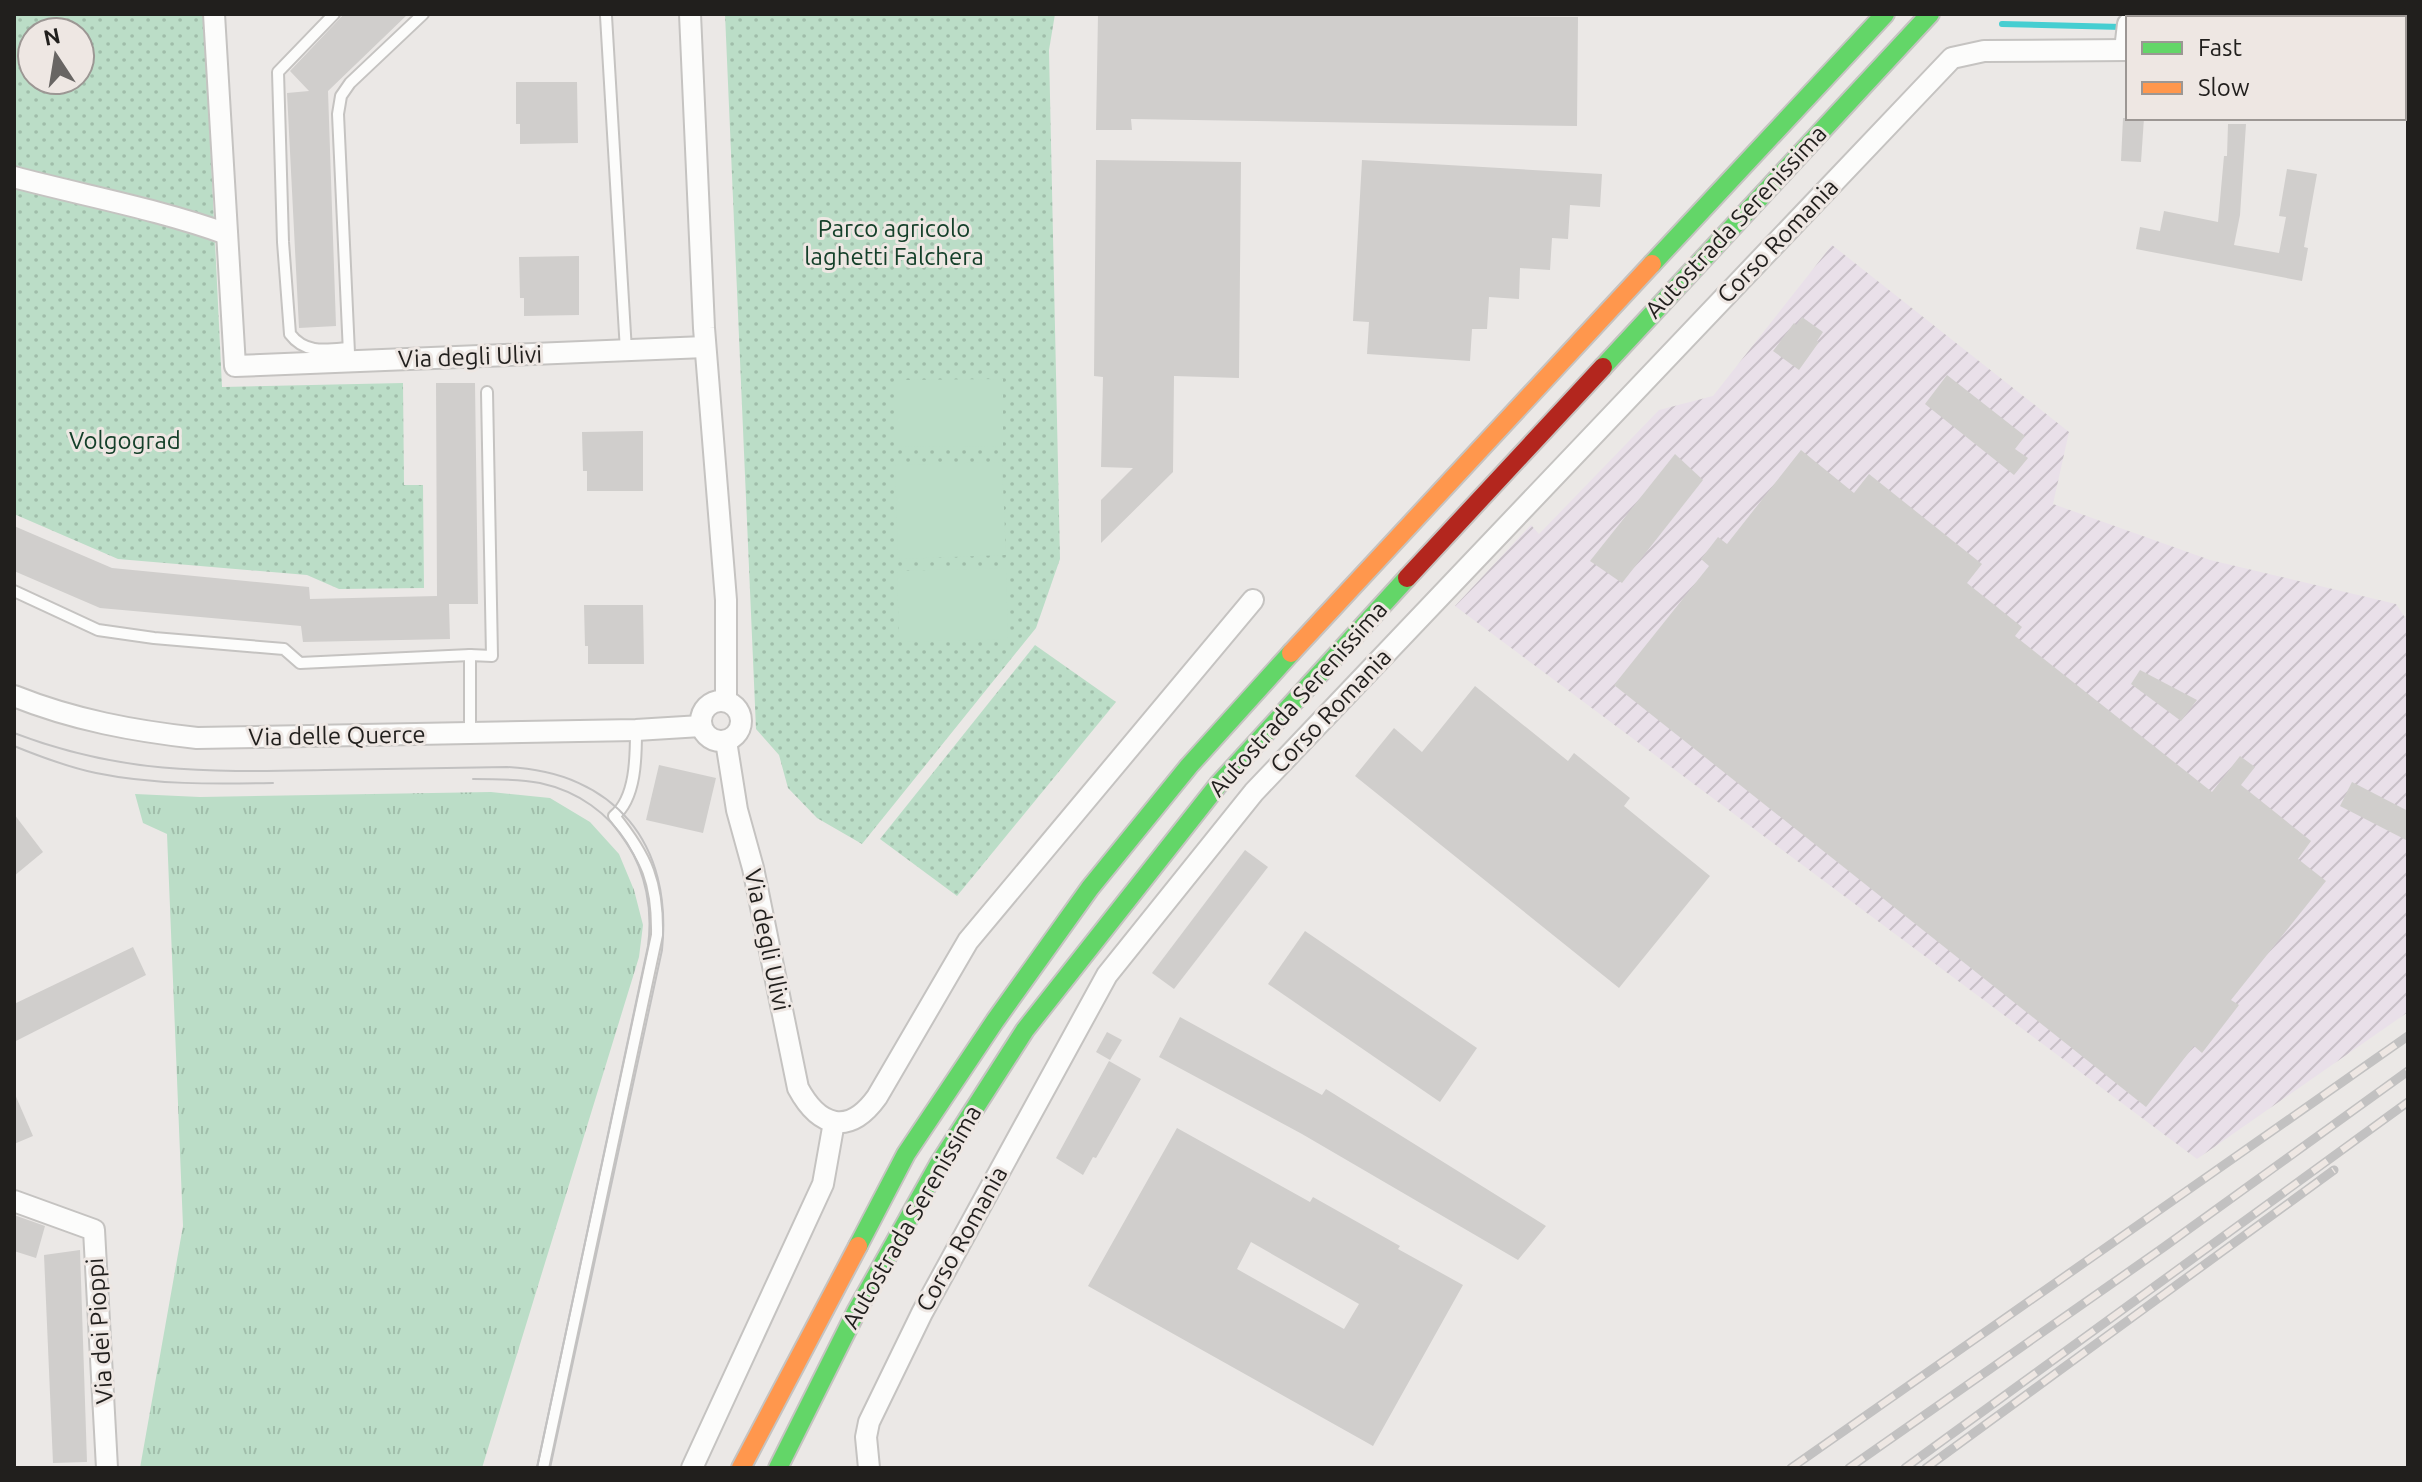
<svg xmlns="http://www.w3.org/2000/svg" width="2422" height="1482" viewBox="0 0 2422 1482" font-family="Ubuntu,sans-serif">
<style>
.industrial{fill:url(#industrial-furrows)}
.grass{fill:url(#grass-tufts)}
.park{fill:url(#park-dots);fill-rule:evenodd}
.garden{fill:#bbddc7}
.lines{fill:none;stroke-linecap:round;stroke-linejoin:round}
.stream{stroke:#46ced1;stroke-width:6}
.building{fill:#d0cecc;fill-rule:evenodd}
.lane-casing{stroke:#c5c3c1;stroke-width:14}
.street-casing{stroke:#c5c3c1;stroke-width:24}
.fast-casing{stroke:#c5c3c1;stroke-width:22}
.slow-casing{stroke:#c5c3c1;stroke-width:22}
.jam-casing{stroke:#c5c3c1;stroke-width:22}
.lane{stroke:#fcfcfb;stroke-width:10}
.street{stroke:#fcfcfb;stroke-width:20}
.fast{stroke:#63d668;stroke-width:18}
.slow{stroke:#ff974d;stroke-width:18}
.jam{stroke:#b3261e;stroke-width:18}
.tram{stroke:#c2c1c1;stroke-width:2}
.rail-casing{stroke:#c2c1c1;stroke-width:9}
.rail{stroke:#eee7e3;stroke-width:6;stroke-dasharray:18;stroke-linecap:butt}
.labels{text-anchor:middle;stroke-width:6;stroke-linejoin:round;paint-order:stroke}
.street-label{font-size:24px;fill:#211f1d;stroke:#eee7e3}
.park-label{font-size:24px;fill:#15402a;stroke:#eee7e3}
</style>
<defs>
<pattern id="industrial-furrows" width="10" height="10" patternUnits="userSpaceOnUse" patternTransform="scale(2)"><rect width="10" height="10" fill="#e9e0e9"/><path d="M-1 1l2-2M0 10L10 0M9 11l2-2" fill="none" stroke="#c8c0c7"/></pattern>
<pattern id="grass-tufts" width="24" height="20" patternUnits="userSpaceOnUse" patternTransform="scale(2)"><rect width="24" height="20" fill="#bbddc7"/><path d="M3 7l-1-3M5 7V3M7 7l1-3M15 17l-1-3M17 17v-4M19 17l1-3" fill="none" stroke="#a0bdaa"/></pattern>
<pattern id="park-dots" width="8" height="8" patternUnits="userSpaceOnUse" patternTransform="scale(2)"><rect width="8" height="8" fill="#bbddc7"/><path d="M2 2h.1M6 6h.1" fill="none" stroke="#a0bdaa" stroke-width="1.8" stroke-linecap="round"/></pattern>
</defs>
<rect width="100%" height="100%" fill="#ebe8e6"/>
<path class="industrial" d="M1832 245 2069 432 2053 504 2210 560 2396 604 2408 622V1012L2197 1159 1455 606 1531 525 1539 534 1659 410 1713 396Z"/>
<path class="grass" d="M491 792 550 798 590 822 619 854 634 890 643 925 639 957 482 1468H140L183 1226 167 834 143 823 135 794 200 797Z"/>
<g class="park">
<path d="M14 14H204L222 387 403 383 404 485H423L424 588 339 589 307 575 118 559 14 514ZM32 32H80V80H32Z"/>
<path d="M725 14H1055L1049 50 1060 559 1036 628 862 844 817 818 788 788 779 755 756 729Z"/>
<path d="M1035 645 1116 702 957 896 880 839Z"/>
</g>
<g class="garden">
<path d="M1003 379V446L896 447V380Z"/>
<path d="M1002 462 1006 555 898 559 895 465Z"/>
<path d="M1006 568 1008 639 899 642 897 571Z"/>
</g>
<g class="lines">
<g class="stream">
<path d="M2002 24 2122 27"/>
<path d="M2404 29H2408"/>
</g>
</g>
<g class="building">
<path d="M344 14H408L328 91 336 326 299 328 287 93 309 91 290 71Z"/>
<path d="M1098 14 1578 17 1577 126 1131 119 1132 130H1096Z"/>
<path d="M516 82H577L578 143 520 144V124H516Z"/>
<path d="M2123 118H2144L2141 162 2121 161Z"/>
<path d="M2228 124H2246L2240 215 2234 245 2279 253 2286 217 2279 216 2287 169 2317 174 2304 247 2308 248 2302 281 2136 249 2140 227 2160 231 2164 211 2218 222 2224 156H2227Z"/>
<path d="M1096 160 1241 162 1239 378 1174 376 1173 472 1101 543V500L1133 468 1101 467 1103 377 1094 376Z"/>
<path d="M1362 160 1602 174 1600 207 1570 205 1568 239 1552 238 1550 270 1520 268 1519 299 1489 297 1487 329H1472L1470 361 1367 354 1369 322 1353 321Z"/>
<path d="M579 256V315L524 316V298H520L519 257Z"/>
<path d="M1802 317 1823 332 1817 341 1819 342 1799 370 1773 351 1794 323 1796 325Z"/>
<path d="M1947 375 2025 436 2015 449 2028 458 2014 475 1925 404Z"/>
<path d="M436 383H475L478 604H449L450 639 303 642 301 626 100 608 14 571V526L112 568 309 587 310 599 437 596Z"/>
<path d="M643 431V491H587V471H583L582 432Z"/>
<path d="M1801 450 1854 493 1869 474 1982 564 1967 583 2022 627 2015 636 2212 792 2240 756 2255 767 2241 785 2311 841 2298 859 2326 881 2231 1000 2239 1005 2202 1053 2194 1046 2146 1107 1614 685 1709 566 1701 559 1718 537 1727 544Z"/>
<path d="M1675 454 1703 480 1622 583 1590 561Z"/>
<path d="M584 605H643L644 664H588V646H585Z"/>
<path d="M2140 670 2197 700 2181 721 2131 684Z"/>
<path d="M1475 686 1568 761 1574 753 1630 798 1624 806 1710 876 1619 988 1355 776 1394 728 1422 752Z"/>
<path d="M659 765 716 778 703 833 646 820Z"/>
<path d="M2352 782 2408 811V841L2340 806Z"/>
<path d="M14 814 43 852 14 876Z"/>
<path d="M1245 850 1268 867 1174 989 1152 973Z"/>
<path d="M1305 931 1477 1048 1440 1102 1268 984Z"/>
<path d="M133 947 146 975 14 1042V1004Z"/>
<path d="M1180 1017 1322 1095 1326 1089 1546 1226 1518 1260 1302 1134 1159 1057Z"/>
<path d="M1107 1032 1122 1040 1110 1060 1096 1052Z"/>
<path d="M1109 1061 1141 1079 1096 1158 1093 1157 1083 1175 1056 1158Z"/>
<path d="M14 1092 33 1136 14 1144Z"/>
<path d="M1177 1128 1310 1202 1313 1197 1400 1246 1398 1249 1463 1285 1373 1446 1088 1286ZM1251 1242 1359 1304 1344 1329 1237 1269Z"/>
<path d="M14 1215 45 1226 36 1258 14 1251Z"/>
<path d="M80 1250 87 1462 53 1463 44 1255Z"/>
</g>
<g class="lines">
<defs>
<g id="lane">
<path d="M334 14 278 72 283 242 290 334C305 354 326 350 348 348"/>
<path d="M606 16 626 351"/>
<path d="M349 353 338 114 341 96 350 83 423 14"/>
<path d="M14 591 98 630 154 638 284 649 300 663 470 655"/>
<path d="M470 733V655L492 656 487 392"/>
<path d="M543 1468 657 935C658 883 647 857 614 816 636 798 636 757 636 730"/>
</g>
<g id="street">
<path d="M214 14 235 366 705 347"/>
<path d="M690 14 704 328 726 600V701"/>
<path d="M2404 44 2408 43"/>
<path d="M2125 50 2128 24"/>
<path d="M14 177C85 196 158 209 227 234"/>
<path d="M14 696C74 720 134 731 197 738L636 730 701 726"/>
<circle cx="721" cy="721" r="20"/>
<path d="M726 741 737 810 753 868 798 1088C819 1127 849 1136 877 1097L968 941 1253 600"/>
<path d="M14 1201 94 1230 107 1468"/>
<path d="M692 1468 823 1184 834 1122"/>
<path d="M869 1468 866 1437 869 1422 922 1313 1107 975 1254 792 1952 58 1984 51 2128 50"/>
</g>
<g id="fast">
<path d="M1652 264 1885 14"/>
<path d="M1603 367 1930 14"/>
<path d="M858 1246 906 1154 995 1021 1090 888 1189 766 1291 653"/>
<path d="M778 1468 856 1312 939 1164 1025 1030 1218 785 1407 578"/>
</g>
<g id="slow">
<path d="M1291 653 1652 264"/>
<path d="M741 1468 858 1246"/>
</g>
<path id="jam" d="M1407 578 1603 367"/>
</defs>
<use href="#lane" class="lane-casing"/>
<use href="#street" class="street-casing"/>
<use href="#fast" class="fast-casing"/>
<use href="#slow" class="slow-casing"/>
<use href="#jam" class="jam-casing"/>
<use href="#lane" class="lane"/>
<use href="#street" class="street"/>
<use href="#fast" class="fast"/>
<use href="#slow" class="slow"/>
<use href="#jam" class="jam"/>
<g class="tram">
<path d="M14 733C124 775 210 772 325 770 386 769 447 768 507 767 615 772 673 844 662 950L550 1468"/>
<path d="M14 746C41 757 67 767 96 773 154 785 214 784 273 783"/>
<path d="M473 779C495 779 518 779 540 783 618 800 658 872 648 946L537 1468"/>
</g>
<defs>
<g id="rail">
<path d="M1791 1468 2408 1036"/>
<path d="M1849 1468 2164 1247 2408 1071"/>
<path d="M1905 1468 2408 1102"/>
<path d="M1926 1468 2334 1170"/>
</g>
</defs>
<use href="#rail" class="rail-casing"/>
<use href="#rail" class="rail"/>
</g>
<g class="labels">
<g class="street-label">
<text transform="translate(1736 222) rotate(-47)" y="8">Autostrada Serenissima</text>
<text transform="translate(1778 241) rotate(-46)" y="8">Corso Romania</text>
<text transform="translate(470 357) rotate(-2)" y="8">Via degli Ulivi</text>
<text transform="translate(1298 699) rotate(-48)" y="8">Autostrada Serenissima</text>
<text transform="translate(1331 711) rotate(-46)" y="8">Corso Romania</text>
<text transform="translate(337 736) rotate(-1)" y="8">Via delle Querce</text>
<text transform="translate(767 940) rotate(78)" y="8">Via degli Ulivi</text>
<text transform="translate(912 1217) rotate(-60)" y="8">Autostrada Serenissima</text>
<text transform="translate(962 1239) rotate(-61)" y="8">Corso Romania</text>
<text transform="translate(100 1331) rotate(-94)" y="8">Via dei Pioppi</text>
</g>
<g class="park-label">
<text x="894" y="237">Parco agricolo<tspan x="894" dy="28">laghetti Falchera</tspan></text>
<text x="125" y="449">Volgograd</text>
</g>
</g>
<rect width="2422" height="1482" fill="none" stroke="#211f1d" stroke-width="32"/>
<rect x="2126" y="16" width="280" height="104" fill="#eee7e3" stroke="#9c9794" stroke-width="2"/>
<rect x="2142" y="42" width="40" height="12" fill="#63d668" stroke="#9c9794" stroke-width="2"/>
<text x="2198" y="56" font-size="24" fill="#211f1d">Fast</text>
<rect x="2142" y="82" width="40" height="12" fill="#ff974d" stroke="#9c9794" stroke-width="2"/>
<text x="2198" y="96" font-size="24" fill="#211f1d">Slow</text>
<g transform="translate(56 56) rotate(348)"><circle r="38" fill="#eee7e3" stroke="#9c9794" stroke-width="2"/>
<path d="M0-6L14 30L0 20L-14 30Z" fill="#686563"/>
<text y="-12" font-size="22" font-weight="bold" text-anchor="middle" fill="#211f1d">N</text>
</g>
</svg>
